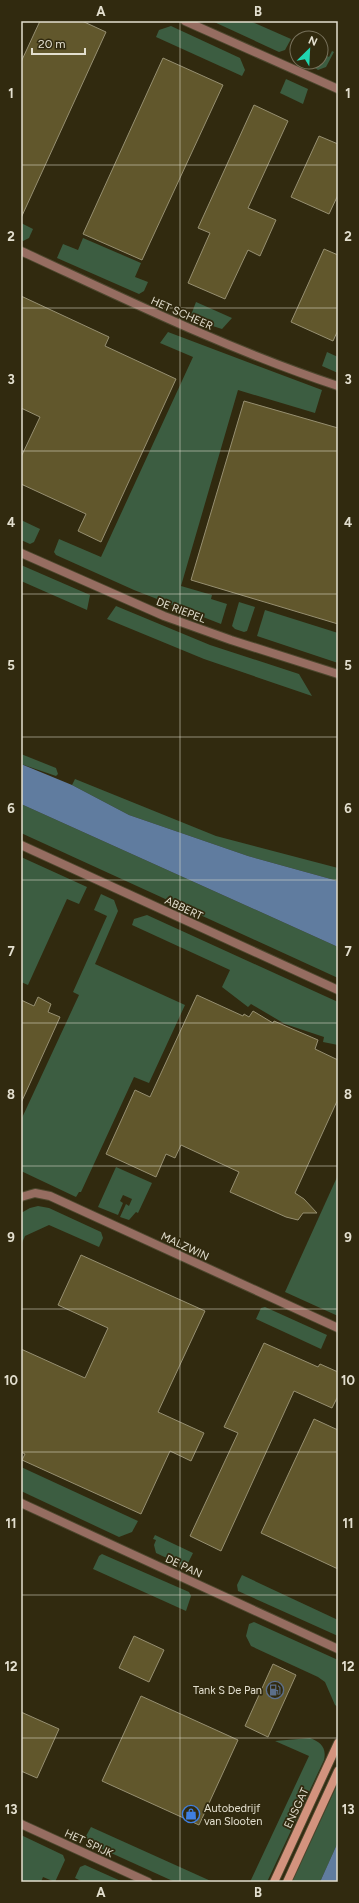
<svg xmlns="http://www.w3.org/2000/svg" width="359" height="1903" viewBox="0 0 359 1903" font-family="Figtree,sans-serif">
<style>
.green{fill:#3c5d41}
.water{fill:#607c9f}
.building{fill:#61572c;stroke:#968f71}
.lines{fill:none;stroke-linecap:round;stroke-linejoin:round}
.minor-casing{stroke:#4d472e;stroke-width:10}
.tertiary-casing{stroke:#4d472e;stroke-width:10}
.secondary-casing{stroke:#4d472e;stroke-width:10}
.minor{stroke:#966d61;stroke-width:8}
.tertiary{stroke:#966d61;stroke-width:8}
.secondary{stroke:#d3937e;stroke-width:8}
.grid{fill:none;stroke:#e3dfcf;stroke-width:1;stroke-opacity:0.55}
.labels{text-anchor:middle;stroke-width:3.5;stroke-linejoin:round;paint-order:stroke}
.street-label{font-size:11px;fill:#e3dfcf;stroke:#312a0f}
.poi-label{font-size:11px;fill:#e3dfcf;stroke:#312a0f;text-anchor:end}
.neatline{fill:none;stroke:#e3dfcf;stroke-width:1.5}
.grid-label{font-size:13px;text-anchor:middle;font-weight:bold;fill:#e3dfcf}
</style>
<rect width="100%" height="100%" fill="#312a0f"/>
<g class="green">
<path d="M212 21H250L291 39 285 50 279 52Z"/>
<path d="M171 26 240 58 245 70 242 76 156 37 159 30Z"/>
<path d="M332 51 334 52 326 67 318 70 312 66 311 62H321V53L329 57Z"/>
<path d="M286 79 308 89 303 104 280 93Z"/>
<path d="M21 223 33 229 29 238 23 241 21 240Z"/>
<path d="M83 238 141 263 135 277 148 282 144 291 139 294 57 258 63 244 78 250Z"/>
<path d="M196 302 232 318 222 329 197 321 191 315Z"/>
<path d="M168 332 322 390 315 413 238 390 181 586 212 595 211 599 227 604 221 624 134 590 56 555 54 552 59 539 101 557 193 357 160 343Z"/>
<path d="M327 352 338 357V373L322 366Z"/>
<path d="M21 520 40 529 34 542 30 544 21 540Z"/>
<path d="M21 565 90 595 87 610 21 581Z"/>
<path d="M239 602 255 607 247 631 244 632 235 629 232 626Z"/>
<path d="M116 606 210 645 299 674 312 696 204 659 107 619Z"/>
<path d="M265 610 338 633V663L257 636Z"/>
<path d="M21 754 56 768 58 774 56 776 21 764Z"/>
<path d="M75 779 216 836 338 868V881L248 856 129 815 72 785Z"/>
<path d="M21 804 338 947V978L21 833Z"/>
<path d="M21 857 87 887 79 904 67 899 28 985 21 982Z"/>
<path d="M101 894 114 900 118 911 95 964 185 1005 149 1083 134 1077 81 1192H79L76 1197 21 1171V1120L79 995 73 992 107 916 94 910Z"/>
<path d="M147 915 338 1002V1045L323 1042 324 1037 285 1024 251 1004 248 1007 222 987 230 970 132 925 134 919Z"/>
<path d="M116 1167 152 1183 138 1213 136 1212 129 1220 120 1217 126 1204 129 1206 132 1199 123 1195 120 1201 123 1203 118 1215 98 1207Z"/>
<path d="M338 1175V1316L285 1292Z"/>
<path d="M38 1206 49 1208 101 1232 103 1238 99 1247 49 1225 25 1236 21 1245V1213L30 1208Z"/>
<path d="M265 1307 327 1335 321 1349 256 1319 261 1308Z"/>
<path d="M21 1467 138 1521 132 1532 119 1537 21 1491Z"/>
<path d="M155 1535 193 1553 186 1567 156 1553 154 1545 156 1540 153 1539Z"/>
<path d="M102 1554 189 1592 191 1596 186 1611 93 1569 99 1556Z"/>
<path d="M242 1575 338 1620V1636L238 1591 237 1585Z"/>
<path d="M254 1622 338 1660V1707L335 1705 325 1682 318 1677 251 1646 246 1636 249 1624Z"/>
<path d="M310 1738C320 1742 327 1747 324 1760L267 1882H250L309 1756 275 1741Z"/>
<path d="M338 1783V1842L320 1882H292Z"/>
<path d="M91 1827 213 1882H175L89 1843 86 1836Z"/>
<path d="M21 1835 63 1855 65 1860 55 1882 43 1877 41 1882H21Z"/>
<path d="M85 1865 123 1882H83L75 1878 80 1867Z"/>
</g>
<g class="water">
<path d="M21 764 72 785 129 815 248 856 338 881V947L21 804Z"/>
<path d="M338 1842V1882H320Z"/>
</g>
<g class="building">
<path d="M40 21H82L106 32 21 218V62Z"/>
<path d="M163 58 223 85 142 260 83 234Z"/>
<path d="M254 105 288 121 248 208 276 220 260 256 248 250 225 299 188 283 210 233 198 228Z"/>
<path d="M319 136 338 144V195L329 214 291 197Z"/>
<path d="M324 249 338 255V330L333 341 291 322Z"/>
<path d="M21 296 109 337 105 346 176 379 101 542 78 531 86 514 21 484V457L40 417 21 408Z"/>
<path d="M244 401 338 428V624L191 580Z"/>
<path d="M197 995 243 1016 244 1014 249 1017 253 1011 273 1023 274 1021 318 1040 315 1049 338 1060V1099L295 1193 304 1199 317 1213H303L298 1220 286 1217 230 1192 239 1172 181 1145 175 1158 166 1154 156 1177 106 1154 135 1090 150 1097Z"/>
<path d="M38 997 51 1004 48 1012 60 1017 21 1103V1000L34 1006Z"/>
<path d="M81 1255 205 1311 158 1412 204 1433 191 1461 170 1451 141 1514 22 1460 25 1454 21 1452V1349L85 1378 108 1328 58 1305Z"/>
<path d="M264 1343 318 1367 320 1364 338 1372V1396L332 1408 294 1391 221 1551 190 1536 238 1433 224 1427Z"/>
<path d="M314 1419 338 1430V1569L261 1533Z"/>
<path d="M134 1636 164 1650 149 1682 119 1668Z"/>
<path d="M273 1664 296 1675 268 1737 245 1726Z"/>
<path d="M141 1696 238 1740 199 1825 102 1781Z"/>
<path d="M21 1712 59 1729 37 1778 21 1771Z"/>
</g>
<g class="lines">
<defs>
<g id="minor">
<path d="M185 21 338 89"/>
<path d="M21 251C125 299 229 350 338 386"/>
<path d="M21 553 164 616 231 640 338 674"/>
<path d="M21 1197 35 1193 50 1196 338 1328"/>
<path d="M21 1503 338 1649"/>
<path d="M21 1824 148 1882"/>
</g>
<path id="tertiary" d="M21 845 338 990"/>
<g id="secondary">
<path d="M274 1882 338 1743"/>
<path d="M287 1882 338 1771"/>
</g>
</defs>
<use href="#minor" class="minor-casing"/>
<use href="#tertiary" class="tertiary-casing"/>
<use href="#secondary" class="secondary-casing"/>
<use href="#minor" class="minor"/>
<use href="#tertiary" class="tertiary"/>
<use href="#secondary" class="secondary"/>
</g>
<path class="grid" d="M180 21V1882M21 165H338M21 308H338M21 451H338M21 594H338M21 737H338M21 880H338M21 1023H338M21 1166H338M21 1309H338M21 1452H338M21 1595H338M21 1738H338"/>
<defs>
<symbol id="fuel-ring" viewBox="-11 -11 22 22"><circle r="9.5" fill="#312a0f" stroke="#5c6f8a" stroke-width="1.5"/><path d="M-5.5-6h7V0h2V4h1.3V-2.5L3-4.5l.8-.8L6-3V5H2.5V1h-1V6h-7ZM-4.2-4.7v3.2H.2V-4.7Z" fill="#5c6f8a"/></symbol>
<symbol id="shop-ring" viewBox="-11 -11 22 22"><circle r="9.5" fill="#312a0f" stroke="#3f7fe0" stroke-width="1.5"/><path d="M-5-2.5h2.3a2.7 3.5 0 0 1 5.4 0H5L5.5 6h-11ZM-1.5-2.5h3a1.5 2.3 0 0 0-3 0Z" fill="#3f7fe0"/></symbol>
</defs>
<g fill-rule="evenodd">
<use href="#fuel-ring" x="265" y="1680" width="20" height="20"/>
<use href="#shop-ring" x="181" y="1804" width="20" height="20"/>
</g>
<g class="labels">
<g class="street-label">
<text transform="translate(182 313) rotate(24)" y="4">HET SCHEER</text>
<text transform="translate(181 610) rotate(21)" y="4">DE RIEPEL</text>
<text transform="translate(184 908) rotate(25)" y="4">ABBERT</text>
<text transform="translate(185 1246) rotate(25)" y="4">MALZWIN</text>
<text transform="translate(184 1566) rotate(25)" y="4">DE PAN</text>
<text transform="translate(296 1808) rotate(-65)" y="4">ENSGAT</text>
<text transform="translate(89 1843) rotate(25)" y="4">HET SPIJK</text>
</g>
<g class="poi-label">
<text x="262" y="1694">Tank S De Pan</text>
<text x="204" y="1812" text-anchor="start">Autobedrijf<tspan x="204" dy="13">van Slooten</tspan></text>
</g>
</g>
<rect width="359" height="1903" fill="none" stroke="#312a0f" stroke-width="44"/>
<g transform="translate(309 50) rotate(24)"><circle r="19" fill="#312a0f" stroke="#78725c"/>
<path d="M0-3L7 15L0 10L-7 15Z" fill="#20d5b0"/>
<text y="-6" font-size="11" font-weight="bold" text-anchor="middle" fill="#e3dfcf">N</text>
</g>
<path d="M32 48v6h53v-6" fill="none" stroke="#e3dfcf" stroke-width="2"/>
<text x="38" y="48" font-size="12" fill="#e3dfcf" stroke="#312a0f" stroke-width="3" paint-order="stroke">20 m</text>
<rect x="22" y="22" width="315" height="1859" class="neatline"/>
<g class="grid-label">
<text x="101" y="16">A</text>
<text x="258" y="16">B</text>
<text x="11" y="98">1</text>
<text x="348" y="98">1</text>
<text x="11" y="241">2</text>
<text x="348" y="241">2</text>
<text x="11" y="384">3</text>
<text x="348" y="384">3</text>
<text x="11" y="527">4</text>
<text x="348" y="527">4</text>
<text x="11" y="670">5</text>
<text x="348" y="670">5</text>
<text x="11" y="813">6</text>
<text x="348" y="813">6</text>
<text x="11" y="956">7</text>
<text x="348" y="956">7</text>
<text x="11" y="1099">8</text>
<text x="348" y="1099">8</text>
<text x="11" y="1242">9</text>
<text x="348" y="1242">9</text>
<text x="11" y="1385">10</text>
<text x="348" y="1385">10</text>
<text x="11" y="1528">11</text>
<text x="348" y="1528">11</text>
<text x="11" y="1671">12</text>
<text x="348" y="1671">12</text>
<text x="11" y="1814">13</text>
<text x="348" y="1814">13</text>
<text x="101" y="1897">A</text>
<text x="258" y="1897">B</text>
</g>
</svg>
